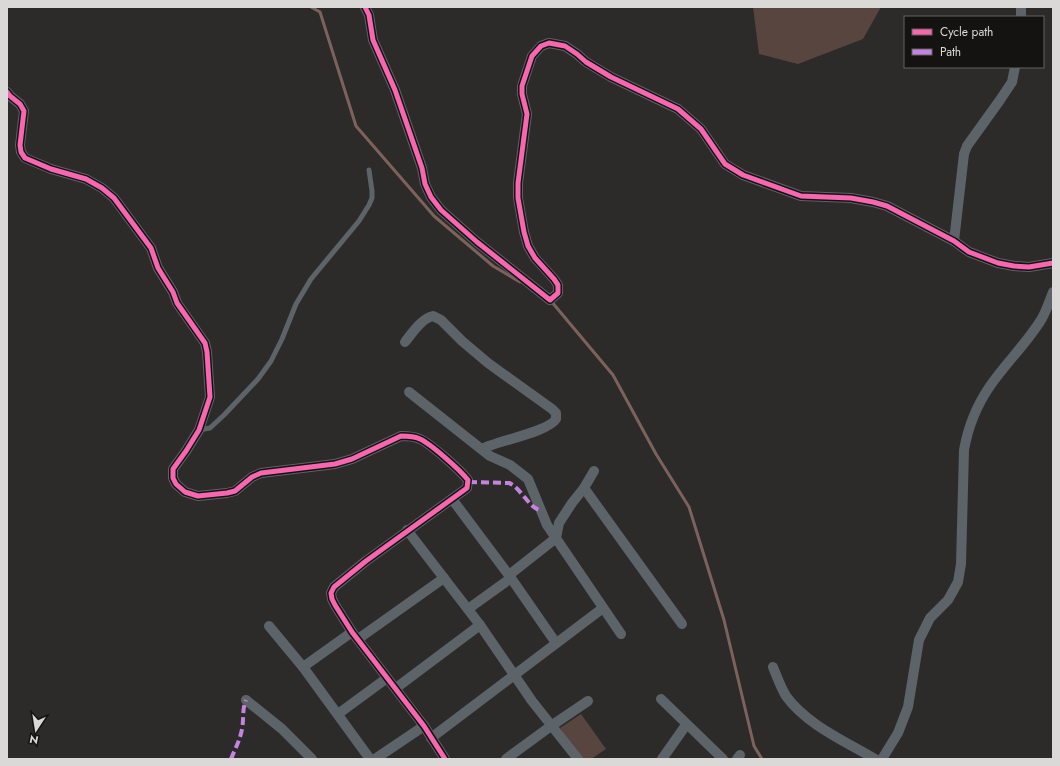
<svg xmlns="http://www.w3.org/2000/svg" width="1060" height="766" viewBox="0 0 1060 766" font-family="Jost,sans-serif">
<style>
.green{fill:#594540}
.lines{fill:none;stroke-linecap:round;stroke-linejoin:round}
.stream{stroke:#7d625b;stroke-width:3}
.lane{stroke:#5c6369;stroke-width:5}
.street{stroke:#5c6369;stroke-width:10}
.quiet{stroke:#c483df;stroke-width:4;stroke-dasharray:8 4;stroke-linecap:butt}
.cycleway-casing{stroke:#141312;stroke-width:8}
.cycleway{stroke:#f766af;stroke-width:5}
</style>
<rect width="100%" height="100%" fill="#2c2b2a"/>
<g class="green">
<path d="M753 7H881L863 39 798 64 759 54Z"/>
<path d="M581 714 606 749 591 759H581L560 728Z"/>
</g>
<g class="lines">
<g class="stream">
<path d="M311 7 320 12 356 126 434 216 493 266 520 282"/>
<path d="M551 301 613 375 656 454 689 507 724 620 754 746 762 759"/>
</g>
<path class="lane" d="M199 430 210 428 224 415 258 379 271 361 282 339 296 304 311 279 359 221 369 205 372 198V191L369 170"/>
<g class="street">
<path d="M365 7 369 15 373 40 395 90 422 168 425 184 431 197 441 210 477 242 550 300 558 293V285L554 279 535 258 528 246 524 232 518 198V183L527 114 522 94V86L532 56 541 46 549 43 565 46 577 54 586 62 611 77 678 109 701 129 725 164 743 175 801 196 851 198 873 202 887 206 954 241 969 252 998 263 1014 266 1029 267 1053 263"/>
<path d="M1021 17V7"/>
<path d="M7 92 10 96 20 104 24 111 20 145 21 152 25 158 51 169 86 179 102 188 114 198 151 248 158 268 173 292 177 303 205 343 207 352 210 397 199 430 186 451 173 469V478L176 484 185 492 198 496 227 493 235 491 252 477 261 473 335 464 352 459 401 436C407 436 414 436 420 439 431 444 460 470 468 480L467 488 366 561 334 587 331 593 332 599 335 605 352 632 424 726 445 759"/>
<path d="M954 241 964 154 967 146 1000 100 1012 82 1015 67"/>
<path d="M405 342C413 332 421 319 433 316L441 320 462 341 488 363 552 409 556 413V419C548 432 497 441 482 449"/>
<path d="M409 392 490 456 510 465 528 479 547 525 621 634"/>
<path d="M584 488 682 624"/>
<path d="M452 499 511 578 556 643"/>
<path d="M407 530 480 625 532 701 578 759"/>
<path d="M509 575 556 538 559 523 572 503 584 488 594 471"/>
<path d="M468 609 511 578"/>
<path d="M269 626 303 667 370 759"/>
<path d="M358 639 444 578"/>
<path d="M303 667 352 632"/>
<path d="M773 667C777 677 781 688 786 696 807 725 845 741 875 759"/>
<path d="M396 688 480 625"/>
<path d="M661 699 723 759"/>
<path d="M246 700 282 729 312 759"/>
<path d="M338 714 387 678"/>
<path d="M431 738 603 608"/>
<path d="M375 759 424 726"/>
<path d="M506 759 551 726 588 701"/>
<path d="M662 759 686 725"/>
<path d="M737 759 740 755"/>
<path d="M882 759 898 733 908 707 919 640 930 618 948 600 958 582 961 564 964 450C968 427 977 405 990 386 1006 363 1026 344 1041 320 1046 312 1049 302 1053 292"/>
</g>
<g class="quiet">
<path d="M469 482 509 483C520 487 530 509 540 510"/>
<path d="M231 759C235 749 240 740 242 729 244 719 242 709 246 700"/>
</g>
<defs>
<g id="cycleway">
<path d="M365 7 369 15 373 40 395 90 422 168 425 184 431 197 441 210 477 242 550 300 558 293V285L554 279 535 258 528 246 524 232 518 198V183L527 114 522 94V86L532 56 541 46 549 43 565 46 577 54 586 62 611 77 678 109 701 129 725 164 743 175 801 196 851 198 873 202 887 206 954 241 969 252 998 263 1014 266 1029 267 1053 263"/>
<path d="M7 92 10 96 20 104 24 111 20 145 21 152 25 158 51 169 86 179 102 188 114 198 151 248 158 268 173 292 177 303 205 343 207 352 210 397 199 430 186 451 173 469V478L176 484 185 492 198 496 227 493 235 491 252 477 261 473 335 464 352 459 401 436C407 436 414 436 420 439 431 444 460 470 468 480L467 488 366 561 334 587 331 593 332 599 335 605 352 632 424 726 445 759"/>
</g>
</defs>
<use href="#cycleway" class="cycleway-casing"/>
<use href="#cycleway" class="cycleway"/>
</g>
<rect width="1060" height="766" fill="none" stroke="#dbd9d8" stroke-width="16"/>
<rect x="904" y="16" width="140" height="52" fill="#141312" stroke="#646261"/>
<rect x="912" y="29" width="20" height="6" fill="#f766af" stroke="#646261"/>
<text x="940" y="36" font-size="12" fill="#dbd9d8">Cycle path</text>
<rect x="912" y="49" width="20" height="6" fill="#c483df" stroke="#646261"/>
<text x="940" y="56" font-size="12" fill="#dbd9d8">Path</text>
<g transform="translate(36 730) rotate(192)" stroke="#141312" stroke-width="3" paint-order="stroke">
<path d="M0-3L7 15L0 10L-7 15Z" fill="#dbd9d8"/>
<text y="-6" font-size="11" font-weight="bold" text-anchor="middle" fill="#dbd9d8">N</text>
</g>
</svg>
